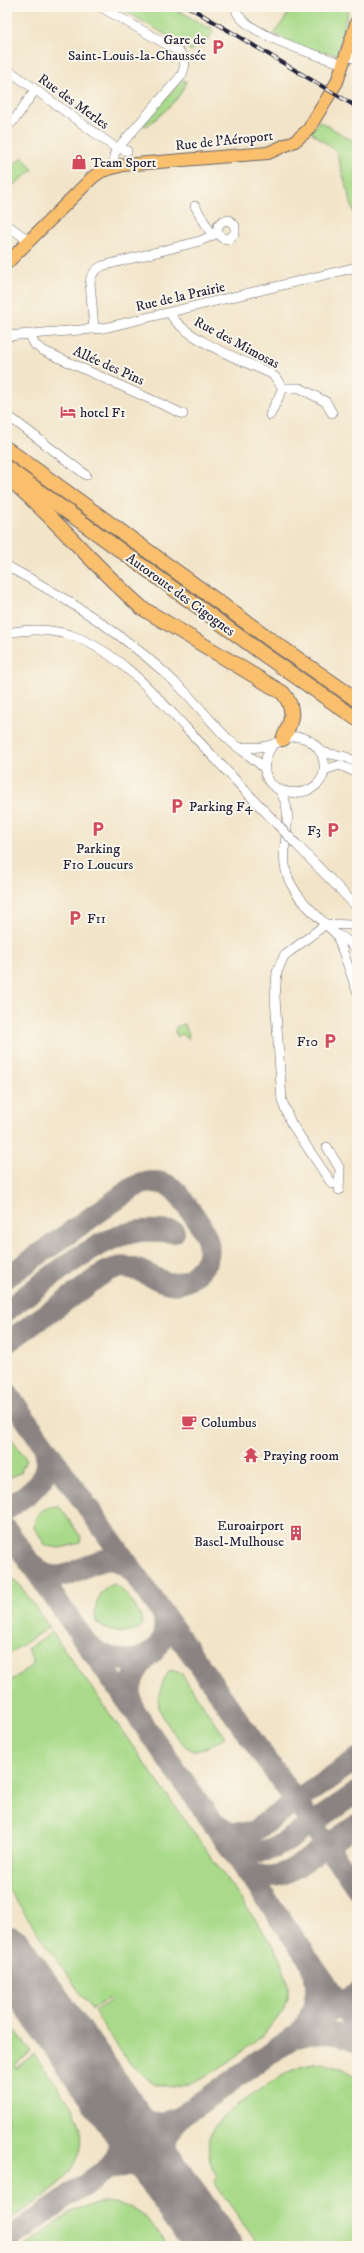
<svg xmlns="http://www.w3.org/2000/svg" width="364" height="2253" viewBox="0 0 364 2253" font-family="'IM FELL DW Pica',serif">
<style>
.green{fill:#a8da89;stroke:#657e62}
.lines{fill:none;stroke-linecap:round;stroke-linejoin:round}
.taxiway{stroke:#8a8382;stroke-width:22}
.runway{stroke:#8a8382;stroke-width:55}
.minor-casing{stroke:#6b666c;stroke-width:10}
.major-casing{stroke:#6b666c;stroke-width:14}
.highway-casing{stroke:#6b666c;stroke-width:16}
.minor{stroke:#fff;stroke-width:9}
.major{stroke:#f9bf6d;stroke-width:12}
.highway{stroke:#f9bf6d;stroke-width:14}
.rail-casing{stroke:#22223b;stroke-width:4}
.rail{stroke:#fbf7ec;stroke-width:2.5;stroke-dasharray:8;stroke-linecap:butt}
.minor-bridge-casing{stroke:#6b666c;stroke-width:10;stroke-linecap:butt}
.minor-bridge{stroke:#fff;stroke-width:9}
.labels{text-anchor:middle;stroke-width:4;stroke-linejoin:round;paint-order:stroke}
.poi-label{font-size:14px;fill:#22223b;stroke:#fbf7ec;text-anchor:start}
.street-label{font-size:14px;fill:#22223b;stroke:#fbf7ec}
</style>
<rect width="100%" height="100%" fill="#fbf7ec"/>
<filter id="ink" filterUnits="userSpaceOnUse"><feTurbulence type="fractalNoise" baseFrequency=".025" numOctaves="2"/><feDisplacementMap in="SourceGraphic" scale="8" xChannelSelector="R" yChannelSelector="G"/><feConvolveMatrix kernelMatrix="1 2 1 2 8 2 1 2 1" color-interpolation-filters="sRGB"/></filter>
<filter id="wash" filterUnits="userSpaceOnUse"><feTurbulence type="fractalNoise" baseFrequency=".012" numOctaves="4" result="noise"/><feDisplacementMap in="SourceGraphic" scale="16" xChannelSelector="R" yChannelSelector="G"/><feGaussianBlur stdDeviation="0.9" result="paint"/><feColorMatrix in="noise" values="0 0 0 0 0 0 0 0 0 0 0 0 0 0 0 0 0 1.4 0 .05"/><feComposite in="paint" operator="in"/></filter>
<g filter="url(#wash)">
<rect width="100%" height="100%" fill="#f2e4c8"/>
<g class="green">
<path d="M118 7H169L179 13 180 11 206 27H211L213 33 205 42 190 51 187 47Z"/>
<path d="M293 7H349L337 54 306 49 274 34Z"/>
<path d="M182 80 186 81C182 99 161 114 147 126L143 125Z"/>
<path d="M319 121 357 143V224L336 151 311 132Z"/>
<path d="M23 157 33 170 7 190V170Z"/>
<path d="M184 1024 189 1034 188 1039 181 1034 178 1037 175 1032 176 1027Z"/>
<path d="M7 1432 26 1459 21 1472 7 1479Z"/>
<path d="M59 1506 81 1537 80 1543 60 1548 46 1546 34 1527C34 1512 46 1506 59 1506Z"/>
<path d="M7 1574 20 1585 49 1627 7 1655Z"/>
<path d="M114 1584C128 1593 138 1608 143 1624 132 1638 108 1633 96 1622 93 1606 99 1589 114 1584Z"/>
<path d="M52 1632 276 1949C281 1964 292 1985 287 2001 278 2032 209 2081 178 2087 173 2088 163 2085 157 2084 131 2074 110 2034 94 2012L111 2000 109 1998 92 2010 7 1888V1677L10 1681 34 1664 27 1649Z"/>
<path d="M170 1670 181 1673 225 1737C217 1742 203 1751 194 1751 185 1751 160 1716 159 1707 157 1694 163 1680 170 1670Z"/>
<path d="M7 2018 31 2052 15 2065 17 2068 34 2054C47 2073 66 2095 76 2115 100 2168 42 2197 7 2222Z"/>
<path d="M322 2063 344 2069 357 2078V2246H259L214 2182 217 2178C209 2163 204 2145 214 2129 226 2109 276 2077 298 2068 306 2065 314 2064 322 2063Z"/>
<path d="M102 2202C138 2203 149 2219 168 2246H25C49 2229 72 2206 102 2202Z"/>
</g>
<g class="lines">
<g class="taxiway">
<path d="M7 1277 134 1187C145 1182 158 1180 169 1186 177 1190 182 1199 187 1206 201 1224 220 1249 200 1270 169 1305 147 1261 117 1268 104 1270 92 1282 81 1290 56 1307 32 1325 7 1342"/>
<path d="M7 1310C44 1283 95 1237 140 1231 151 1230 163 1231 174 1232"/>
<path d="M7 1393 357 1888"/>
<path d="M7 1509C31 1491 57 1478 43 1444"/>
<path d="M7 1530 357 2028"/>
<path d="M32 1565C71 1602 96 1533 133 1572"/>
<path d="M90 1646C120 1673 174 1661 163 1613"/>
<path d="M134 1710C125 1686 135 1668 153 1652"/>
<path d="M213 1823 230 1833H251L357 1759"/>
<path d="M225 1839C258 1866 283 1844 312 1824 327 1813 342 1803 357 1792"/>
<path d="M243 1866C269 1890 296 1868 319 1851 332 1842 344 1834 357 1825"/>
<path d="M302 2029C317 2010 319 1989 313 1967"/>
<path d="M297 2037C318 2030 337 2032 357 2041"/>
<path d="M109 2097C126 2116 149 2130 176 2119"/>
<path d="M107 2168C125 2147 122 2125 111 2102"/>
<path d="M108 2169C134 2161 152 2170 172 2187"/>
<path d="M172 2187C163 2164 159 2141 177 2121"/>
<path d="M7 2240 357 1992"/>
</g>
<path class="runway" d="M7 1953 214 2246"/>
</g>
</g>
<g filter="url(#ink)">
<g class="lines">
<defs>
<g id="minor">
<path d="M101 7 175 49C186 56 187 65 181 76L117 149 114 155V167"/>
<path d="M236 7C234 31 324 58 344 64"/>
<path d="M347 56 357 59"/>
<path d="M7 69 113 146 127 151"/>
<path d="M7 127 15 119 35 90"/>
<path d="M195 206 212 235"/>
<path d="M7 225 28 240"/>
<path d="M170 313C181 337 245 362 270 373L275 377 283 388H300L326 402 332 413"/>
<path d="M94 329 90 282C91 274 95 270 102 266L200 241 218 233V225L223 221 229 220 235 226V233L229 239 222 238 218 233"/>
<path d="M30 335 35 345 44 351 183 414"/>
<path d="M7 336 104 328 357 267"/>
<path d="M7 415 86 475"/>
<path d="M270 415 283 388"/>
<path d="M7 566C70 600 132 639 183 690 198 705 211 722 226 737 238 749 253 757 265 769"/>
<path d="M7 633C32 628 57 629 81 639 123 657 155 695 185 727 216 759 246 792 277 824"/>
<path d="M241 747C251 748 261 748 271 745 281 742 288 735 299 737 309 738 318 746 322 755 341 809 235 804 273 744"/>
<path d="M320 752 346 757 357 763"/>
<path d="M324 770 340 765 357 773"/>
<path d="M280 791C297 817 279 843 286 871 292 897 320 918 337 935L344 938 357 949"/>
<path d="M296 844 357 907"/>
<path d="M337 935 357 991"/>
<path d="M327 1147 340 1169 339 1190"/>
<path d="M332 1184 291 1123 282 1101 275 997 277 972 284 956 326 924 351 925 357 929"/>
</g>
<path id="major" d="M7 263 93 177 102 171 123 165 268 153 295 141 308 130 337 82 357 21"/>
<g id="highway">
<path d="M7 449 275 643 357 700"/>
<path d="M7 468 266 656 357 719"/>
<path d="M14 483C59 522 97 569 142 608L283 693C296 709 292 721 283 739"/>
</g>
</defs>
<use href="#minor" class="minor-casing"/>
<use href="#major" class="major-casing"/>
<use href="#highway" class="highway-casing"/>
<use href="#minor" class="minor"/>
<use href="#major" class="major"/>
<use href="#highway" class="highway"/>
<defs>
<path id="rail" d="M189 7 357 107"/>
</defs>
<use href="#rail" class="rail-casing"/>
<use href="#rail" class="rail"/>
<defs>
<path id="minor-bridge" d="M277 824 296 844"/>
</defs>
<use href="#minor-bridge" class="minor-bridge-casing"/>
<use href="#minor-bridge" class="minor-bridge"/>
</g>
</g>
<defs>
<symbol id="parking-bare" viewBox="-9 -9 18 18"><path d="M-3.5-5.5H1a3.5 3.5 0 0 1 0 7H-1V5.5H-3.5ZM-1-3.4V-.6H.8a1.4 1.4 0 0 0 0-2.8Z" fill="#d1495b" stroke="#fbf7ec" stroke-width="2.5" paint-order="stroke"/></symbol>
<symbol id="shop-bare" viewBox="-9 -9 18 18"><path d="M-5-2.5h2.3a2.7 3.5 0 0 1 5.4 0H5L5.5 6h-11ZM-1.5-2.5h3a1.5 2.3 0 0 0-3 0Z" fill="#d1495b" stroke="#fbf7ec" stroke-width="2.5" paint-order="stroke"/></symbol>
<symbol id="hotel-bare" viewBox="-9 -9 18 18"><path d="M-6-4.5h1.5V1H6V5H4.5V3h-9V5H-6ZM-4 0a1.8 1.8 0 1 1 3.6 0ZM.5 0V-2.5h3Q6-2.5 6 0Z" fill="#d1495b" stroke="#fbf7ec" stroke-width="2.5" paint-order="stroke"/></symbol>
<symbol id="cafe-bare" viewBox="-9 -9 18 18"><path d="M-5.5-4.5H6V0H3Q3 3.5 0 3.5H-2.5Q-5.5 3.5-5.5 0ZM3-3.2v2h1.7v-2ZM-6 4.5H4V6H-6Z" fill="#d1495b" stroke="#fbf7ec" stroke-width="2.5" paint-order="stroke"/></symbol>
<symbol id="temple-bare" viewBox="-9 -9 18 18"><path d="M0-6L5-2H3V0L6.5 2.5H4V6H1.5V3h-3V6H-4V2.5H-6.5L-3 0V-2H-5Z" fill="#d1495b" stroke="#fbf7ec" stroke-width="2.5" paint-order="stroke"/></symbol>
<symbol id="building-bare" viewBox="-9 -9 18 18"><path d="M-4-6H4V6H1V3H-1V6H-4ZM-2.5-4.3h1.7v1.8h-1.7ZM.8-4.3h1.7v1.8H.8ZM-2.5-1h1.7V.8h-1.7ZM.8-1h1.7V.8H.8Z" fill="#d1495b" stroke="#fbf7ec" stroke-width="2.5" paint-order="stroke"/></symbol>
</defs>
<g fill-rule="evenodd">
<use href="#parking-bare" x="207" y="36" width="22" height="22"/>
<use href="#shop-bare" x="68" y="151" width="22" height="22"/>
<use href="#hotel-bare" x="57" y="401" width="22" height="22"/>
<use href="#parking-bare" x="166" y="795" width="22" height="22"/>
<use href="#parking-bare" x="87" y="818" width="22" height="22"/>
<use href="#parking-bare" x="322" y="819" width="22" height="22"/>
<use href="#parking-bare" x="64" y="907" width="22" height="22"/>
<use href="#parking-bare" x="319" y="1030" width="22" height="22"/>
<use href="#cafe-bare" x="178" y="1411" width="22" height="22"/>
<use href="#temple-bare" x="240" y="1444" width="22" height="22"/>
<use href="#building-bare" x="285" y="1522" width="22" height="22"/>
</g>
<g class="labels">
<g class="poi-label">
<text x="206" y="44" text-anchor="end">Gare de<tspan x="206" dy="16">Saint-Louis-la-Chaussée</tspan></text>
<text x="91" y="167">Team Sport</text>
<text x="80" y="417">hotel F1</text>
<text x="189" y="811">Parking F4</text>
<text x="321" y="835" text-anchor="end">F3</text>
<text x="98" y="853" text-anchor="middle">Parking<tspan x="98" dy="16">F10 Loueurs</tspan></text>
<text x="87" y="923">F11</text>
<text x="318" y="1046" text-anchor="end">F10</text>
<text x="201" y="1427">Columbus</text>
<text x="263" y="1460">Praying room</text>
<text x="284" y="1530" text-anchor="end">Euroairport<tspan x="284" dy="16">Basel-Mulhouse</tspan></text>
</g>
<g class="street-label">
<text transform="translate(74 101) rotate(36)" y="5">Rue des Merles</text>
<text transform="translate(224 140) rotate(-6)" y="5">Rue de l'Aéroport</text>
<text transform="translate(180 296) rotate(-13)" y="5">Rue de la Prairie</text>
<text transform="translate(237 342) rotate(28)" y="5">Rue des Mimosas</text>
<text transform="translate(109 365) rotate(24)" y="5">Allée des Pins</text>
<text transform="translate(181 594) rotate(36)" y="5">Autoroute des Cigognes</text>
</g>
</g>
<rect width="364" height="2253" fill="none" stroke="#fbf7ec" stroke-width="24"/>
</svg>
